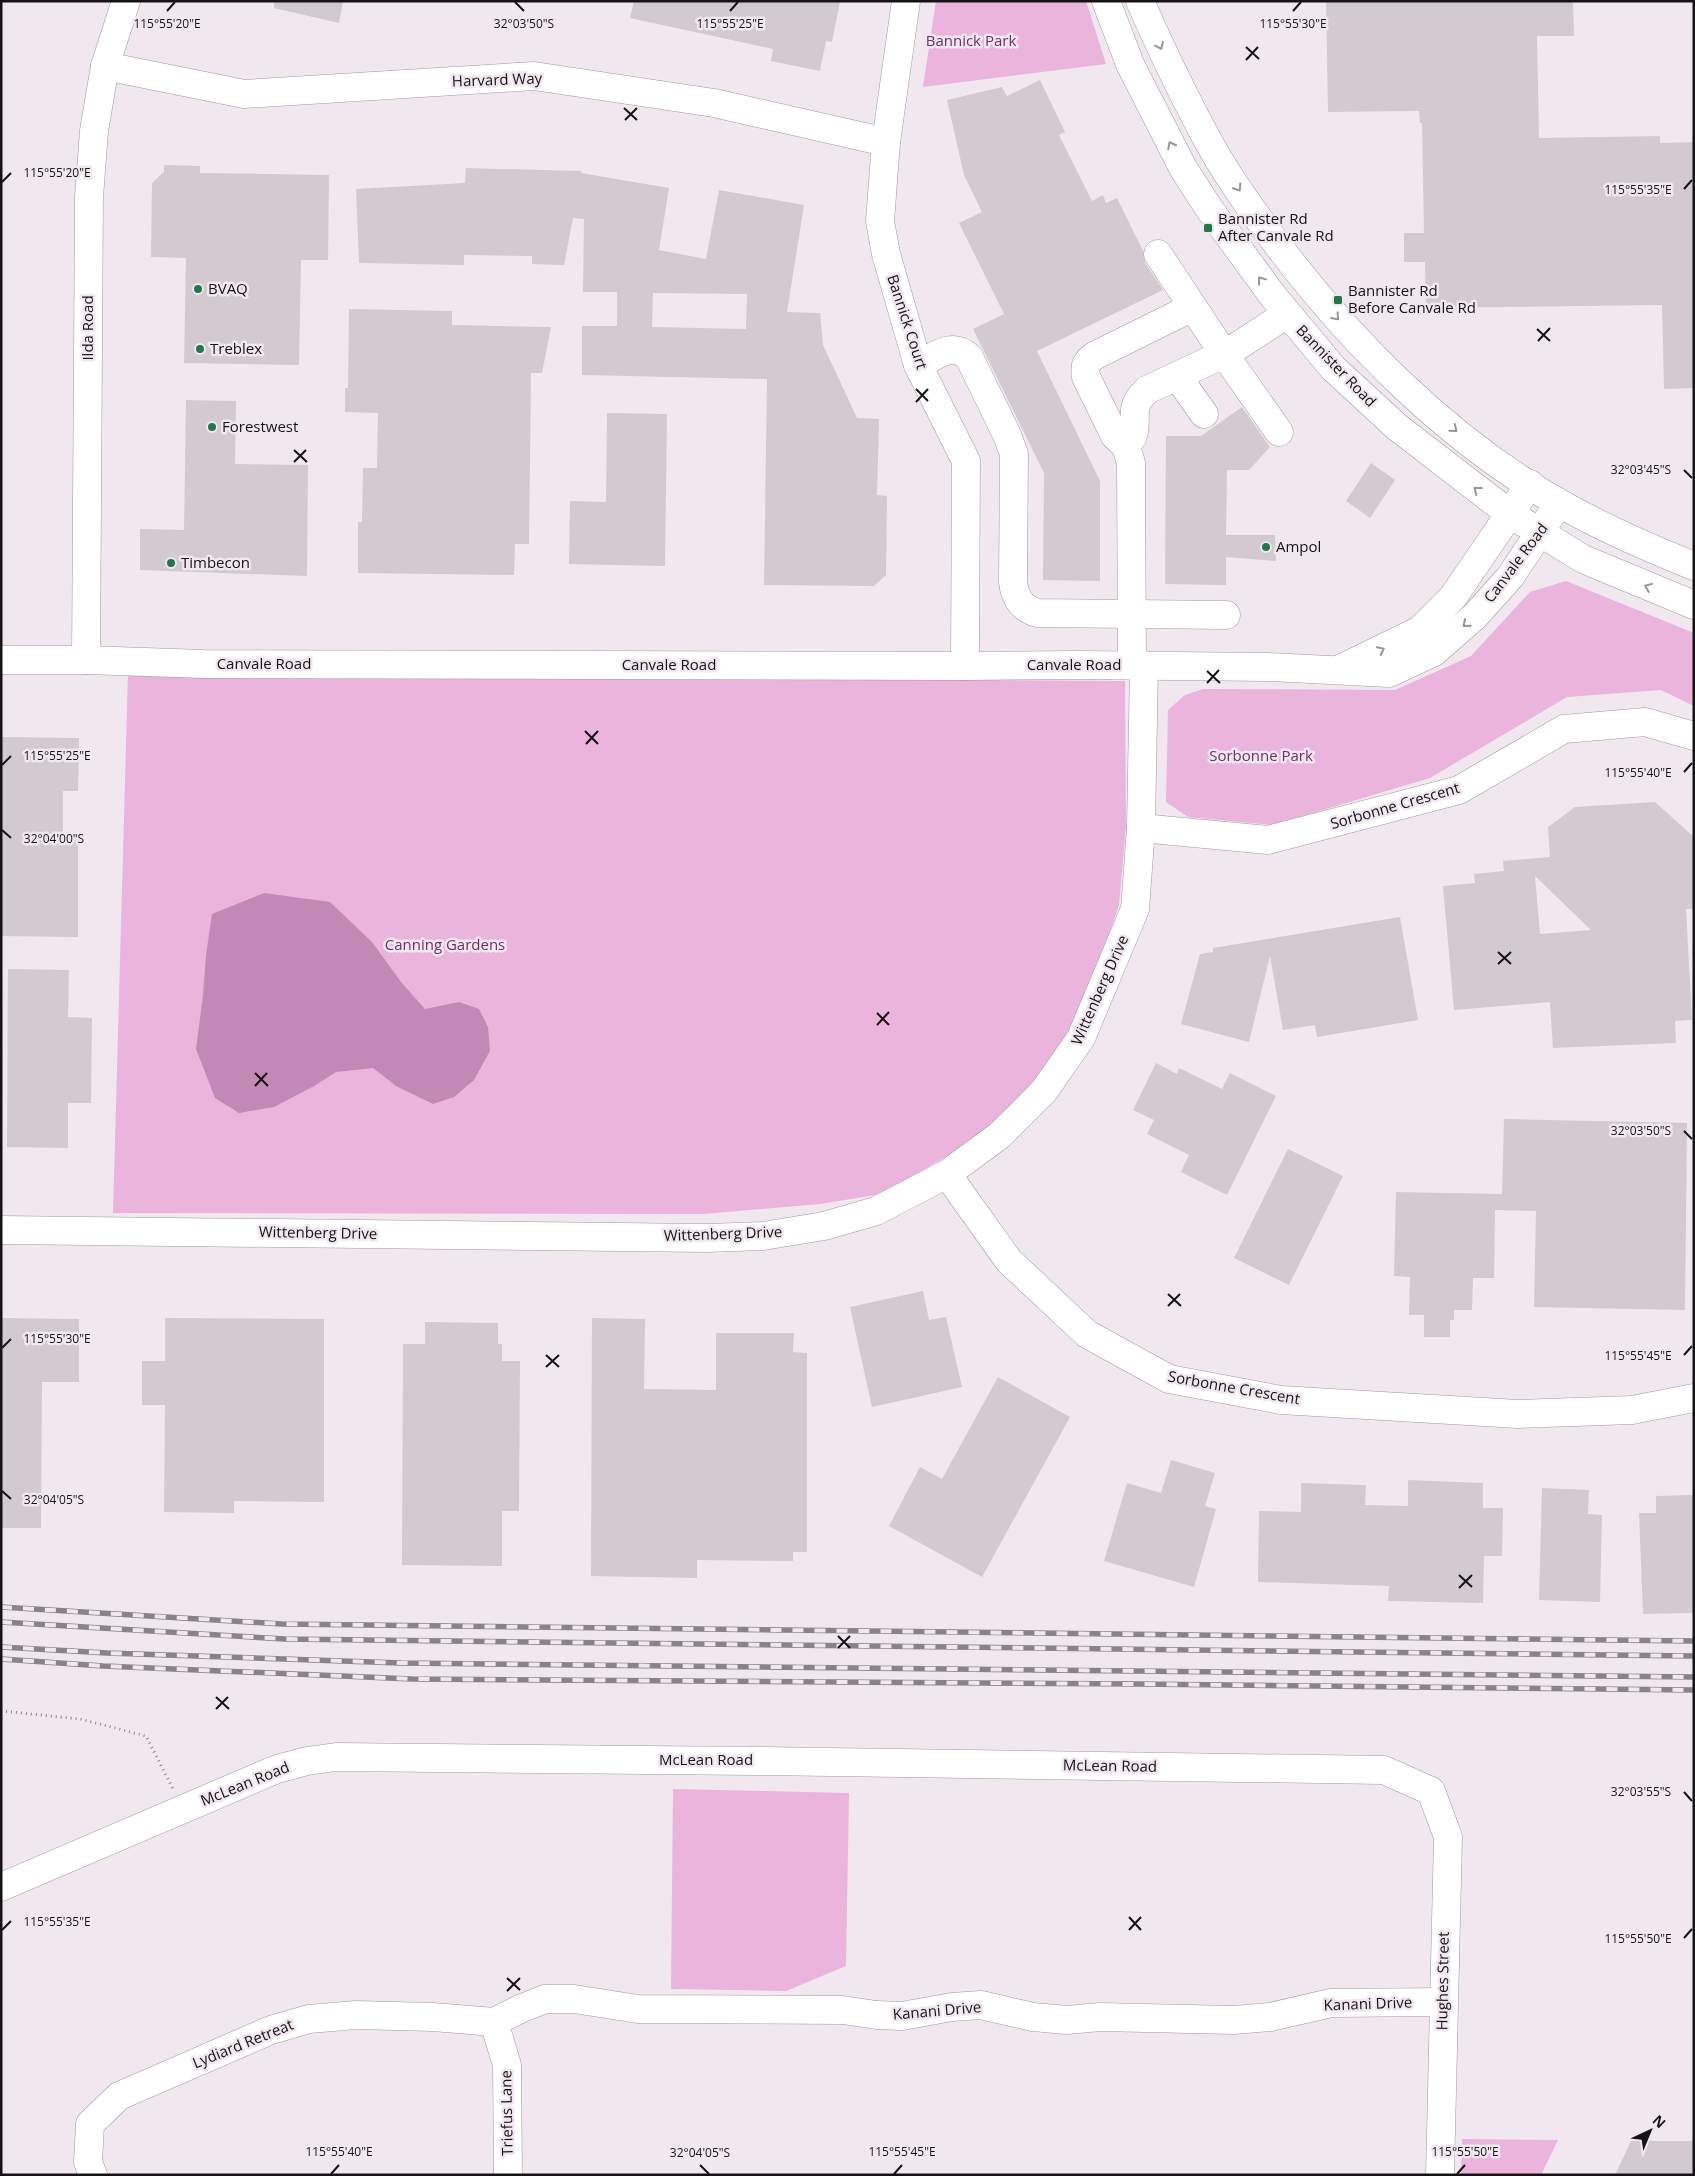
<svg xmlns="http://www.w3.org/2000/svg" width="1695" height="2176" viewBox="0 0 1695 2176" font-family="'Open Sans',sans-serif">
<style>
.green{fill:#eab4dd}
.water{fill:#c389b6}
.building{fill:#d2cad0;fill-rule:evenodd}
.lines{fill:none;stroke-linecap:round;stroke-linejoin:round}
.minor-casing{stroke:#a0989d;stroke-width:29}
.major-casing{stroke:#a0989d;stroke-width:29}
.path{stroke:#8d878b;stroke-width:3;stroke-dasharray:1 4;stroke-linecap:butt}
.minor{stroke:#fff;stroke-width:28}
.major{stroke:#fff;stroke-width:28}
.rail-casing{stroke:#898387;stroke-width:5.5}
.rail{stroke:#f0e8ee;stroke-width:4;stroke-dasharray:11;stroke-linecap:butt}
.oneway{stroke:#969596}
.ticks{fill:none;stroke:#161315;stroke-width:2}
.poi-dot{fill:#237749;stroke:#f0e8ee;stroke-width:2}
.labels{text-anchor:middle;stroke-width:5;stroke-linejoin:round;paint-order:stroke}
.park-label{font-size:15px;fill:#732e67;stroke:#f0e8ee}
.street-label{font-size:15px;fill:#161315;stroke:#f0e8ee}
.poi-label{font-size:15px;fill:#161315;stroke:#f0e8ee;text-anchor:start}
.ticks-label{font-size:12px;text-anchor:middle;fill:#161315;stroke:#f0e8ee;stroke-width:5;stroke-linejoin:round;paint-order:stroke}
</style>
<rect width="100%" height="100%" fill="#f0e8ee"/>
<g class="green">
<path d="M936 1H1086L1106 64 923 87Z"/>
<path d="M1566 581 1694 633V706L1661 690 1567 697 1430 778 1273 825 1188 817 1166 802 1168 710 1185 695 1203 689 1395 690 1471 656 1530 592Z"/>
<path d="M128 673 1125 681 1126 826 1119 905 1076 1035 995 1128 882 1194 820 1204 704 1214 113 1213Z"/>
<path d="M673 1789 849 1793 846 1966 786 1991 671 1989Z"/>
<path d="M1462 2139 1558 2140 1541 2175H1461Z"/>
</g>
<path class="water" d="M264 893 330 902 372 942 401 982 425 1009 459 1002 479 1009 488 1027 490 1051 474 1080 454 1097 433 1104 396 1086 373 1068 336 1072 314 1086 274 1107 239 1113 215 1098 196 1049 203 995 206 955 212 914Z"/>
<g class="building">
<path d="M274 1H343L339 23 274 8Z"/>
<path d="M634 1H840L832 42 826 41 820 71 771 61 773 49 630 18Z"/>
<path d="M1326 1H1573L1574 36H1537L1539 138 1660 136V143L1694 142V388L1664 389 1662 305 1426 308 1425 262H1404V233H1424L1422 123H1420L1419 111 1328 112Z"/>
<path d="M1040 80 1065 132 1059 135 1092 201 1103 195 1106 203 1117 198 1143 251 1145 263 1163 290 1037 351 1100 481V581L1043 580 1044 473 973 329 1004 314 959 223 982 212 964 175 947 100 1002 87 1007 96Z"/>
<path d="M164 165 200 166V173L329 175 328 260H301L299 365 184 363 186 258 151 257 152 183 164 172Z"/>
<path d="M466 168 581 171V173L669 188 659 250 706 259 719 190 804 205 787 312 820 313 823 345 857 418 879 419 877 495 887 496 886 575 874 586 764 585 767 379 582 375V326H617V292H583L584 219 573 218 564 265 532 264V256L464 255V265L359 263 356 189 465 183ZM653 293 747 294 746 329 652 327Z"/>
<path d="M349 309 452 311V325L551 327 542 373H531L529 544H515L514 575 358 573V522H362L363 468H377L378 413 345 412V388H348Z"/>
<path d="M186 400 236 401 235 464 308 465 307 576 140 570V529L184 530Z"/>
<path d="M1242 407 1270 447 1249 470H1227L1226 535H1275L1276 561 1226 557V585L1165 584 1166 436H1201Z"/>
<path d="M607 413 667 414 665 566 569 564 570 501 606 502Z"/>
<path d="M1371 463 1395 480 1370 518 1346 501Z"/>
<path d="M1 737 79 738 78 791H63V835H78V937L1 936Z"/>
<path d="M1655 802 1694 837V909H1686L1692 1020 1675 1021 1676 1043 1553 1048 1550 1002 1454 1010 1443 886 1475 883 1474 874 1504 871 1503 861 1550 857 1548 827 1575 807ZM1535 876 1591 930 1540 934Z"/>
<path d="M1400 917 1418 1020 1317 1037 1315 1025 1283 1030 1270 956 1249 1042 1181 1024 1200 954 1213 952V948Z"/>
<path d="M8 969 69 970 68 1017 92 1018 91 1103H68V1148L7 1147Z"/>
<path d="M1156 1063 1177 1074 1179 1068 1222 1089 1230 1073 1276 1096 1227 1195 1181 1172 1189 1155 1147 1134 1154 1120 1133 1110Z"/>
<path d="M1504 1119 1687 1123 1685 1310 1534 1307 1536 1211 1495 1210 1494 1278H1473L1472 1310H1454V1320H1450V1337H1424V1315H1409L1410 1277 1394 1276 1396 1192 1502 1194Z"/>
<path d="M1288 1149 1343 1176 1289 1285 1234 1258Z"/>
<path d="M923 1291 929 1320 946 1317 962 1387 872 1407 850 1307Z"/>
<path d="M1 1318 79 1319V1382H42L41 1528H1Z"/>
<path d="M165 1318 324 1319V1502L234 1501V1513L164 1512 165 1405H142V1361H165Z"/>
<path d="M592 1318 645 1319 644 1389 716 1390V1333H794L793 1352 807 1353V1552H793V1561L697 1560V1578L591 1576Z"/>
<path d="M425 1322 498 1323V1344H502V1361H520L519 1511H502V1566L402 1565 403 1344H425Z"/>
<path d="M998 1377 1070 1417 982 1577 889 1526 920 1467 942 1479Z"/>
<path d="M1171 1460 1215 1473 1205 1506 1216 1509 1194 1587 1104 1561 1127 1483 1161 1493Z"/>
<path d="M1408 1480 1483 1483V1508H1503L1502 1556H1484L1483 1603 1388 1601 1389 1586 1258 1582 1259 1511 1301 1512V1483L1366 1485 1365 1505 1408 1506Z"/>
<path d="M1542 1488 1589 1490 1588 1514 1602 1515 1600 1602 1539 1600Z"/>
<path d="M1694 1495V1613L1643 1614 1639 1513H1656V1496Z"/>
<path d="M1631 2141H1694V2175H1615Z"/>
</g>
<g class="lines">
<defs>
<g id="minor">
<path d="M906 1 886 142 880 221 886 254 918 365 966 461 965 666"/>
<path d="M105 66 244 94 534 76 714 103 886 142"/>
<path d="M1158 254 1224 354 1279 432"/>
<path d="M918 365C936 356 952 341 969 357L1007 435 1014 454 1013 582C1015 598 1021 608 1037 613L1226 615"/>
<path d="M1177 376 1204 414"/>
<path d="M1126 446 1115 436 1086 377C1084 366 1086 361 1096 355L1193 307"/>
<path d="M1 660H86L204 664 965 666 1079 665 1268 667 1389 673 1434 652 1475 616 1510 577 1559 503"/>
<path d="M86 660 89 197 94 131 105 66 126 1"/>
<path d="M1132 665 1131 463 1126 446C1128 443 1132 439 1133 436 1139 415 1127 409 1147 390L1230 351 1287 314"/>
<path d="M1340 669 1420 630 1453 597 1530 484"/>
<path d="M1141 828 1268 840 1459 790 1564 729 1645 722 1694 736"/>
<path d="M947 1174 1009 1261 1087 1334 1169 1379 1281 1400 1518 1414 1632 1410 1694 1398"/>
<path d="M1 1230 707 1238 763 1236 824 1226 876 1211 947 1174 1000 1135 1044 1091 1081 1038 1135 909 1141 828 1144 665"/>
<path d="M1 1887 277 1769 307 1761 336 1757 757 1761 1384 1770 1431 1791 1448 1837 1440 2175"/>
<path d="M494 2022 520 2009 545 1999H574L638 2009 843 2010 876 2015 902 2016 952 2007 981 2005 1033 2017 1067 2020 1100 2017 1234 2020 1270 2017 1331 2003 1443 2002"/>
<path d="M494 2022 507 2065 508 2175"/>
<path d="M93 2175 88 2162 90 2124 119 2096 271 2030 309 2019 356 2015 433 2017 494 2022"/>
</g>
<g id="major">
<path d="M1106 1 1130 64 1183 168 1210 210 1273 296 1333 368 1397 427 1510 514 1583 559 1694 605"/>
<path d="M1140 1C1162 51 1186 101 1212 148 1230 180 1252 210 1274 240 1349 341 1450 442 1561 504 1603 528 1649 548 1694 566"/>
</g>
</defs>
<use href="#minor" class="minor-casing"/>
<use href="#major" class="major-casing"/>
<path class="path" d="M1 1711 80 1719 146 1736 173 1789"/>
<use href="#minor" class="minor"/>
<use href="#major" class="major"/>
<defs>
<g id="rail">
<path d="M1 1607 282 1624 1694 1641"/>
<path d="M1 1622 285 1639 1694 1656"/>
<path d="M1 1647 107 1653 401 1663 1694 1677"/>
<path d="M1 1659 103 1666 412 1679 1138 1684 1694 1690"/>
</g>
</defs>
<use href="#rail" class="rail-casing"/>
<use href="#rail" class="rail"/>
</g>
<defs><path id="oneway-chevron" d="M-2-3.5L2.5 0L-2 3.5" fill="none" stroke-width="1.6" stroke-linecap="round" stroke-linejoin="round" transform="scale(1.25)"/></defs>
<g class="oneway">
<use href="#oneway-chevron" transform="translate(1160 46) rotate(65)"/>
<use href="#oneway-chevron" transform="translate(1171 145) rotate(-117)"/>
<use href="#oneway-chevron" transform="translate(1238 188) rotate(57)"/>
<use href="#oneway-chevron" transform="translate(1261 280) rotate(-127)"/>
<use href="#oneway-chevron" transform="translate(1336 317) rotate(49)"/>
<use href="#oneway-chevron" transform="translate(1454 429) rotate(39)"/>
<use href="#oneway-chevron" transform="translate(1477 490) rotate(-142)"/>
<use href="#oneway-chevron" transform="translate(1648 587) rotate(-158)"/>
<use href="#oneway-chevron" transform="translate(1466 624) rotate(139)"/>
<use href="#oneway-chevron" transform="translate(1381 650) rotate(-26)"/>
</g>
<path class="ticks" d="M515 2 524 11M167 11 175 2M730 11 738 2M1293 11 1301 2M1246 47 1259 59M1246 60 1258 47M624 108 637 120M625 120 637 108M2 182 11 173M1684 189 1692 180M1537 329 1550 341M1538 341 1550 328M916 389 928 401M916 402 928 389M294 450 307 462M294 462 306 450M1684 470 1692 478M1207 671 1220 683M1207 683 1219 670M585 731 598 744M586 744 598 731M2 765 11 756M1684 772 1692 763M2 830 11 838M1498 952 1511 964M1498 964 1511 952M877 1013 889 1025M877 1025 889 1012M255 1073 268 1086M255 1086 267 1073M1684 1131 1692 1139M1168 1294 1181 1306M1168 1306 1180 1294M2 1348 11 1339M546 1355 559 1367M1684 1355 1692 1346M546 1367 559 1355M2 1491 11 1499M1459 1575 1472 1587M1459 1588 1472 1575M838 1636 850 1648M838 1648 850 1636M216 1697 229 1709M216 1709 228 1697M1684 1792 1692 1801M1129 1917 1141 1930M2 1930 11 1921M1129 1930 1141 1917M1684 1938 1692 1929M507 1978 520 1990M507 1991 520 1978M700 2165 709 2174M331 2174 339 2165M894 2174 902 2165M1457 2174 1465 2165"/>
<g class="poi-dot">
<rect x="1203" y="223" width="10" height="10" rx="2.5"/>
<circle cx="198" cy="289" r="5"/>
<rect x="1333" y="295" width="10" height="10" rx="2.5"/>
<circle cx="200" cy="349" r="5"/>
<circle cx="212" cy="427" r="5"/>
<circle cx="1266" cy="547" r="5"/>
<circle cx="171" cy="563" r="5"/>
</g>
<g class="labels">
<g class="park-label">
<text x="971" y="46">Bannick Park</text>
<text x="1261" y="761">Sorbonne Park</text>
<text x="445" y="950">Canning Gardens</text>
</g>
<g class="street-label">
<text transform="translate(497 80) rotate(-2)" y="5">Harvard Way</text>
<text transform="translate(907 322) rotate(72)" y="5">Bannick Court</text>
<text transform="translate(88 328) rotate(-90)" y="5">Ilda Road</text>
<text transform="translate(1336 366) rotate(46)" y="5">Bannister Road</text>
<text transform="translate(1516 563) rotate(-53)" y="5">Canvale Road</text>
<text x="264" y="669">Canvale Road</text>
<text x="669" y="670">Canvale Road</text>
<text x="1074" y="670">Canvale Road</text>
<text transform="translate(1395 806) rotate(-16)" y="5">Sorbonne Crescent</text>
<text transform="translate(1100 990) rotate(-66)" y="5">Wittenberg Drive</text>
<text transform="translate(318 1233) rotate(1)" y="5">Wittenberg Drive</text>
<text transform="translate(723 1234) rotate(-2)" y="5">Wittenberg Drive</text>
<text transform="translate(1234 1388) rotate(10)" y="5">Sorbonne Crescent</text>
<text x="706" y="1765">McLean Road</text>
<text transform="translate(1110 1766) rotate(1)" y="5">McLean Road</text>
<text transform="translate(245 1784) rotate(-22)" y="5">McLean Road</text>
<text transform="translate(1443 1981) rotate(-89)" y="5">Hughes Street</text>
<text transform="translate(1368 2004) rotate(-2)" y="5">Kanani Drive</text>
<text transform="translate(937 2011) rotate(-5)" y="5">Kanani Drive</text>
<text transform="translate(243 2044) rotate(-22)" y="5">Lydiard Retreat</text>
<text transform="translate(507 2113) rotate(-91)" y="5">Triefus Lane</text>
</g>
<g class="poi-label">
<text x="1218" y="224">Bannister Rd<tspan x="1218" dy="17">After Canvale Rd</tspan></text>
<text x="208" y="294">BVAQ</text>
<text x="1348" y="296">Bannister Rd<tspan x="1348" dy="17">Before Canvale Rd</tspan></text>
<text x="210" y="354">Treblex</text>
<text x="222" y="432">Forestwest</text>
<text x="1276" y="552">Ampol</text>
<text x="181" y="568">Timbecon</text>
</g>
</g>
<g class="ticks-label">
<text x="524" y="28">32°03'50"S</text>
<text x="167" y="28">115°55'20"E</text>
<text x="730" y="28">115°55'25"E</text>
<text x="1293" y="28">115°55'30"E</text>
<text x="57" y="177">115°55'20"E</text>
<text x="1638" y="194">115°55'35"E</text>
<text x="1641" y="474">32°03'45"S</text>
<text x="57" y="760">115°55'25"E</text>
<text x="1638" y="777">115°55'40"E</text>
<text x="54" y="843">32°04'00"S</text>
<text x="1641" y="1135">32°03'50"S</text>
<text x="57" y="1343">115°55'30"E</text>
<text x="1638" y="1360">115°55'45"E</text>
<text x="54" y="1504">32°04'05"S</text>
<text x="1641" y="1796">32°03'55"S</text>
<text x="57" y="1926">115°55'35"E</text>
<text x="1638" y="1943">115°55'50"E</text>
<text x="339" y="2156">115°55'40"E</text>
<text x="902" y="2156">115°55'45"E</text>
<text x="1465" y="2156">115°55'50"E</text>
<text x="700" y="2157">32°04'05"S</text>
</g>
<rect width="1695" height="2176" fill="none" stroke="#161315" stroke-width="5"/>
<g transform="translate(1650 2131) rotate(44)" stroke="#f0e8ee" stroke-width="4" paint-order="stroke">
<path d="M0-4L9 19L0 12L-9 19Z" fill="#161315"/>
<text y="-8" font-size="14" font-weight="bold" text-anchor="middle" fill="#161315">N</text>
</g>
</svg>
